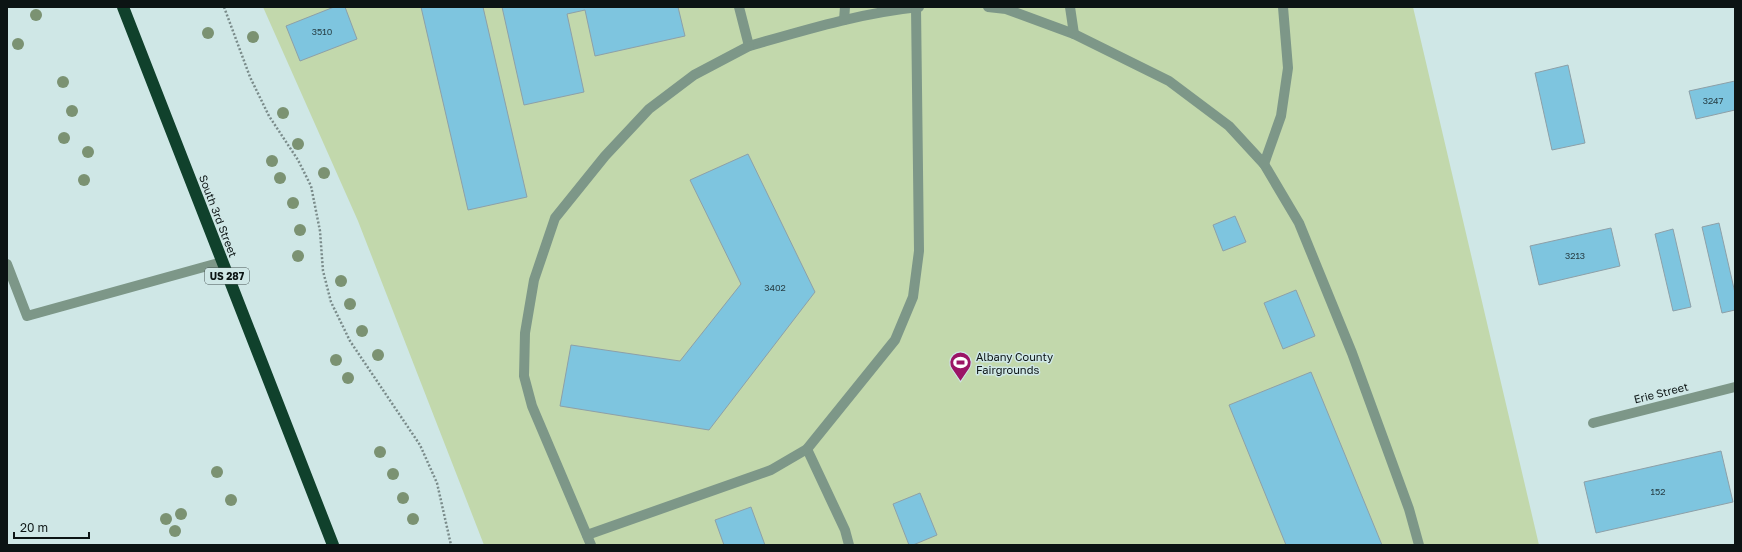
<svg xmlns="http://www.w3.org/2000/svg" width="1742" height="552" viewBox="0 0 1742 552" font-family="'Golos Text',sans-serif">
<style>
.green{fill:#c2d8ac}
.building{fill:#7ec5df;stroke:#8da0a8}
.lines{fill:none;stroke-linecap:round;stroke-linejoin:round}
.path{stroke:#7a8b8a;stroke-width:2.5;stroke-dasharray:2 2;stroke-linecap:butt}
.lane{stroke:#7d9788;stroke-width:10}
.street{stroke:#7d9788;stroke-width:10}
.highway{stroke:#10412c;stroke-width:12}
.tree{fill:#7b9272}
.labels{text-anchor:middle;stroke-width:3;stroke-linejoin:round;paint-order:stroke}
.number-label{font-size:9px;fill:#284047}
.shield{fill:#cfe7e6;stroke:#465353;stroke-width:1}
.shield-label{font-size:10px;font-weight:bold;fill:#0c1414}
.street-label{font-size:11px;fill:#0c1414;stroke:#cfe7e6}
.poi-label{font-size:11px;fill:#0c1414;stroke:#cfe7e6;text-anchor:start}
</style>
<rect width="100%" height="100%" fill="#cfe7e6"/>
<path class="green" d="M263 7H1413L1539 545H484L358 221Z"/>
<g class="building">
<path d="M334 7H345L357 39 300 61 286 26Z"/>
<path d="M421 7H483L527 197 468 210Z"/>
<path d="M502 7H678L685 36 595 56 585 10 567 14 584 92 524 105Z"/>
<path d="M1568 65 1585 143 1552 150 1535 73Z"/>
<path d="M1735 81V110L1696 119 1689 91Z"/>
<path d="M748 154 815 292 709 430 560 406 571 345 680 361 741 284 690 180Z"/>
<path d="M1235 216 1246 242 1223 251 1213 225Z"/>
<path d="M1719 223 1735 293V310L1722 313 1702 227Z"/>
<path d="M1611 228 1620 266 1539 285 1530 246Z"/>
<path d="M1673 229 1691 307 1673 311 1655 234Z"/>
<path d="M1296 290 1315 336 1283 349 1264 303Z"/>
<path d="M1311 372 1382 545H1286L1229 405Z"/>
<path d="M1721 451 1733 502 1596 533 1584 482Z"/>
<path d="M920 493 937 535 913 545H909L893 504Z"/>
<path d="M751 507 765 545H724L715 520Z"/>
</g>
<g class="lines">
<path class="path" d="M224 7 250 77 269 116 298 160 311 186 320 231 323 271 331 302 350 341 420 445 437 483 451 545"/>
<g class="lane">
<path d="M739 7 749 46C805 30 860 13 919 7"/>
<path d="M988 7 1006 9 1074 34 1169 81 1229 126 1264 164 1299 223 1352 353 1409 509 1419 545"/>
<path d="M1070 7 1074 34"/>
<path d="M844 20 845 7"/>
<path d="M1264 164 1281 116 1288 68 1283 7"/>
<path d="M7 264 27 316 222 262"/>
<path d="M807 449 845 530 849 545"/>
<path d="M587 535 771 470 807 449 895 340 913 297 919 251 916 7"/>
<path d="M591 545 532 406 524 376 525 333 534 280 555 218 605 156 649 109 694 75 749 46"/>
</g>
<path class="street" d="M1593 423 1735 387"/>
<path class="highway" d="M123 7 333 545"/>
</g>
<g class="tree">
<circle cx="36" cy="15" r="6"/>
<circle cx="208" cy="33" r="6"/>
<circle cx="253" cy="37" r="6"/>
<circle cx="18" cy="44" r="6"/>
<circle cx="63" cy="82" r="6"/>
<circle cx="72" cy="111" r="6"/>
<circle cx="283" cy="113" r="6"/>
<circle cx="64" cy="138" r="6"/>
<circle cx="298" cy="144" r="6"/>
<circle cx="88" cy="152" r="6"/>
<circle cx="272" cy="161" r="6"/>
<circle cx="324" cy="173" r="6"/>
<circle cx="280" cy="178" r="6"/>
<circle cx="84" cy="180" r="6"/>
<circle cx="293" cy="203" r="6"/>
<circle cx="300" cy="230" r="6"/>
<circle cx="298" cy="256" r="6"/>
<circle cx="341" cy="281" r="6"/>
<circle cx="350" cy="304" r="6"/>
<circle cx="362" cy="331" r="6"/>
<circle cx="378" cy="355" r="6"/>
<circle cx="336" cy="360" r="6"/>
<circle cx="348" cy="378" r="6"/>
<circle cx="380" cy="452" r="6"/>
<circle cx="217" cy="472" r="6"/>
<circle cx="393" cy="474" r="6"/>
<circle cx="403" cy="498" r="6"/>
<circle cx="231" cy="500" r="6"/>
<circle cx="181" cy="514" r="6"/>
<circle cx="166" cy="519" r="6"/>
<circle cx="413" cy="519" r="6"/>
<circle cx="175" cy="531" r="6"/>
</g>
<defs>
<symbol id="stadium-pin" viewBox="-11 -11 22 30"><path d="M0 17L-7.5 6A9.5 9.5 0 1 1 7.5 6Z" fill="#9b1466" stroke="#cfe7e6"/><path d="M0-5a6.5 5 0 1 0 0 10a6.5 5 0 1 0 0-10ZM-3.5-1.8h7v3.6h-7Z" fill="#fff"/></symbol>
</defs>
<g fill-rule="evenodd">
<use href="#stadium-pin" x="948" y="350" width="25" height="34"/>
</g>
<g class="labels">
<g class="number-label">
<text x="322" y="35">3510</text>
<text x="1713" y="104">3247</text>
<text x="1575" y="259">3213</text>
<text x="775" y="291">3402</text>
<text x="1658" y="495">152</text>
</g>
<rect class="shield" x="205" y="268" width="44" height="16" rx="3"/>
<g class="shield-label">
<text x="227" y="280">US 287</text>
</g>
<g class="street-label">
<text transform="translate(218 216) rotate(69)" y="4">South 3rd Street</text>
<text transform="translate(1661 393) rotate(-14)" y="4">Erie Street</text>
</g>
<g class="poi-label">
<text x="976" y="361">Albany County<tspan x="976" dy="13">Fairgrounds</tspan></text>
</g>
</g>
<rect width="1742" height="552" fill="none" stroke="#0c1414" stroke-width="16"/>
<path d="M14 532v6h75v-6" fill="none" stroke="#0c1414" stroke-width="2"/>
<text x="20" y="532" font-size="12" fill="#0c1414" stroke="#cfe7e6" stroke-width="3" paint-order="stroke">20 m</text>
</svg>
